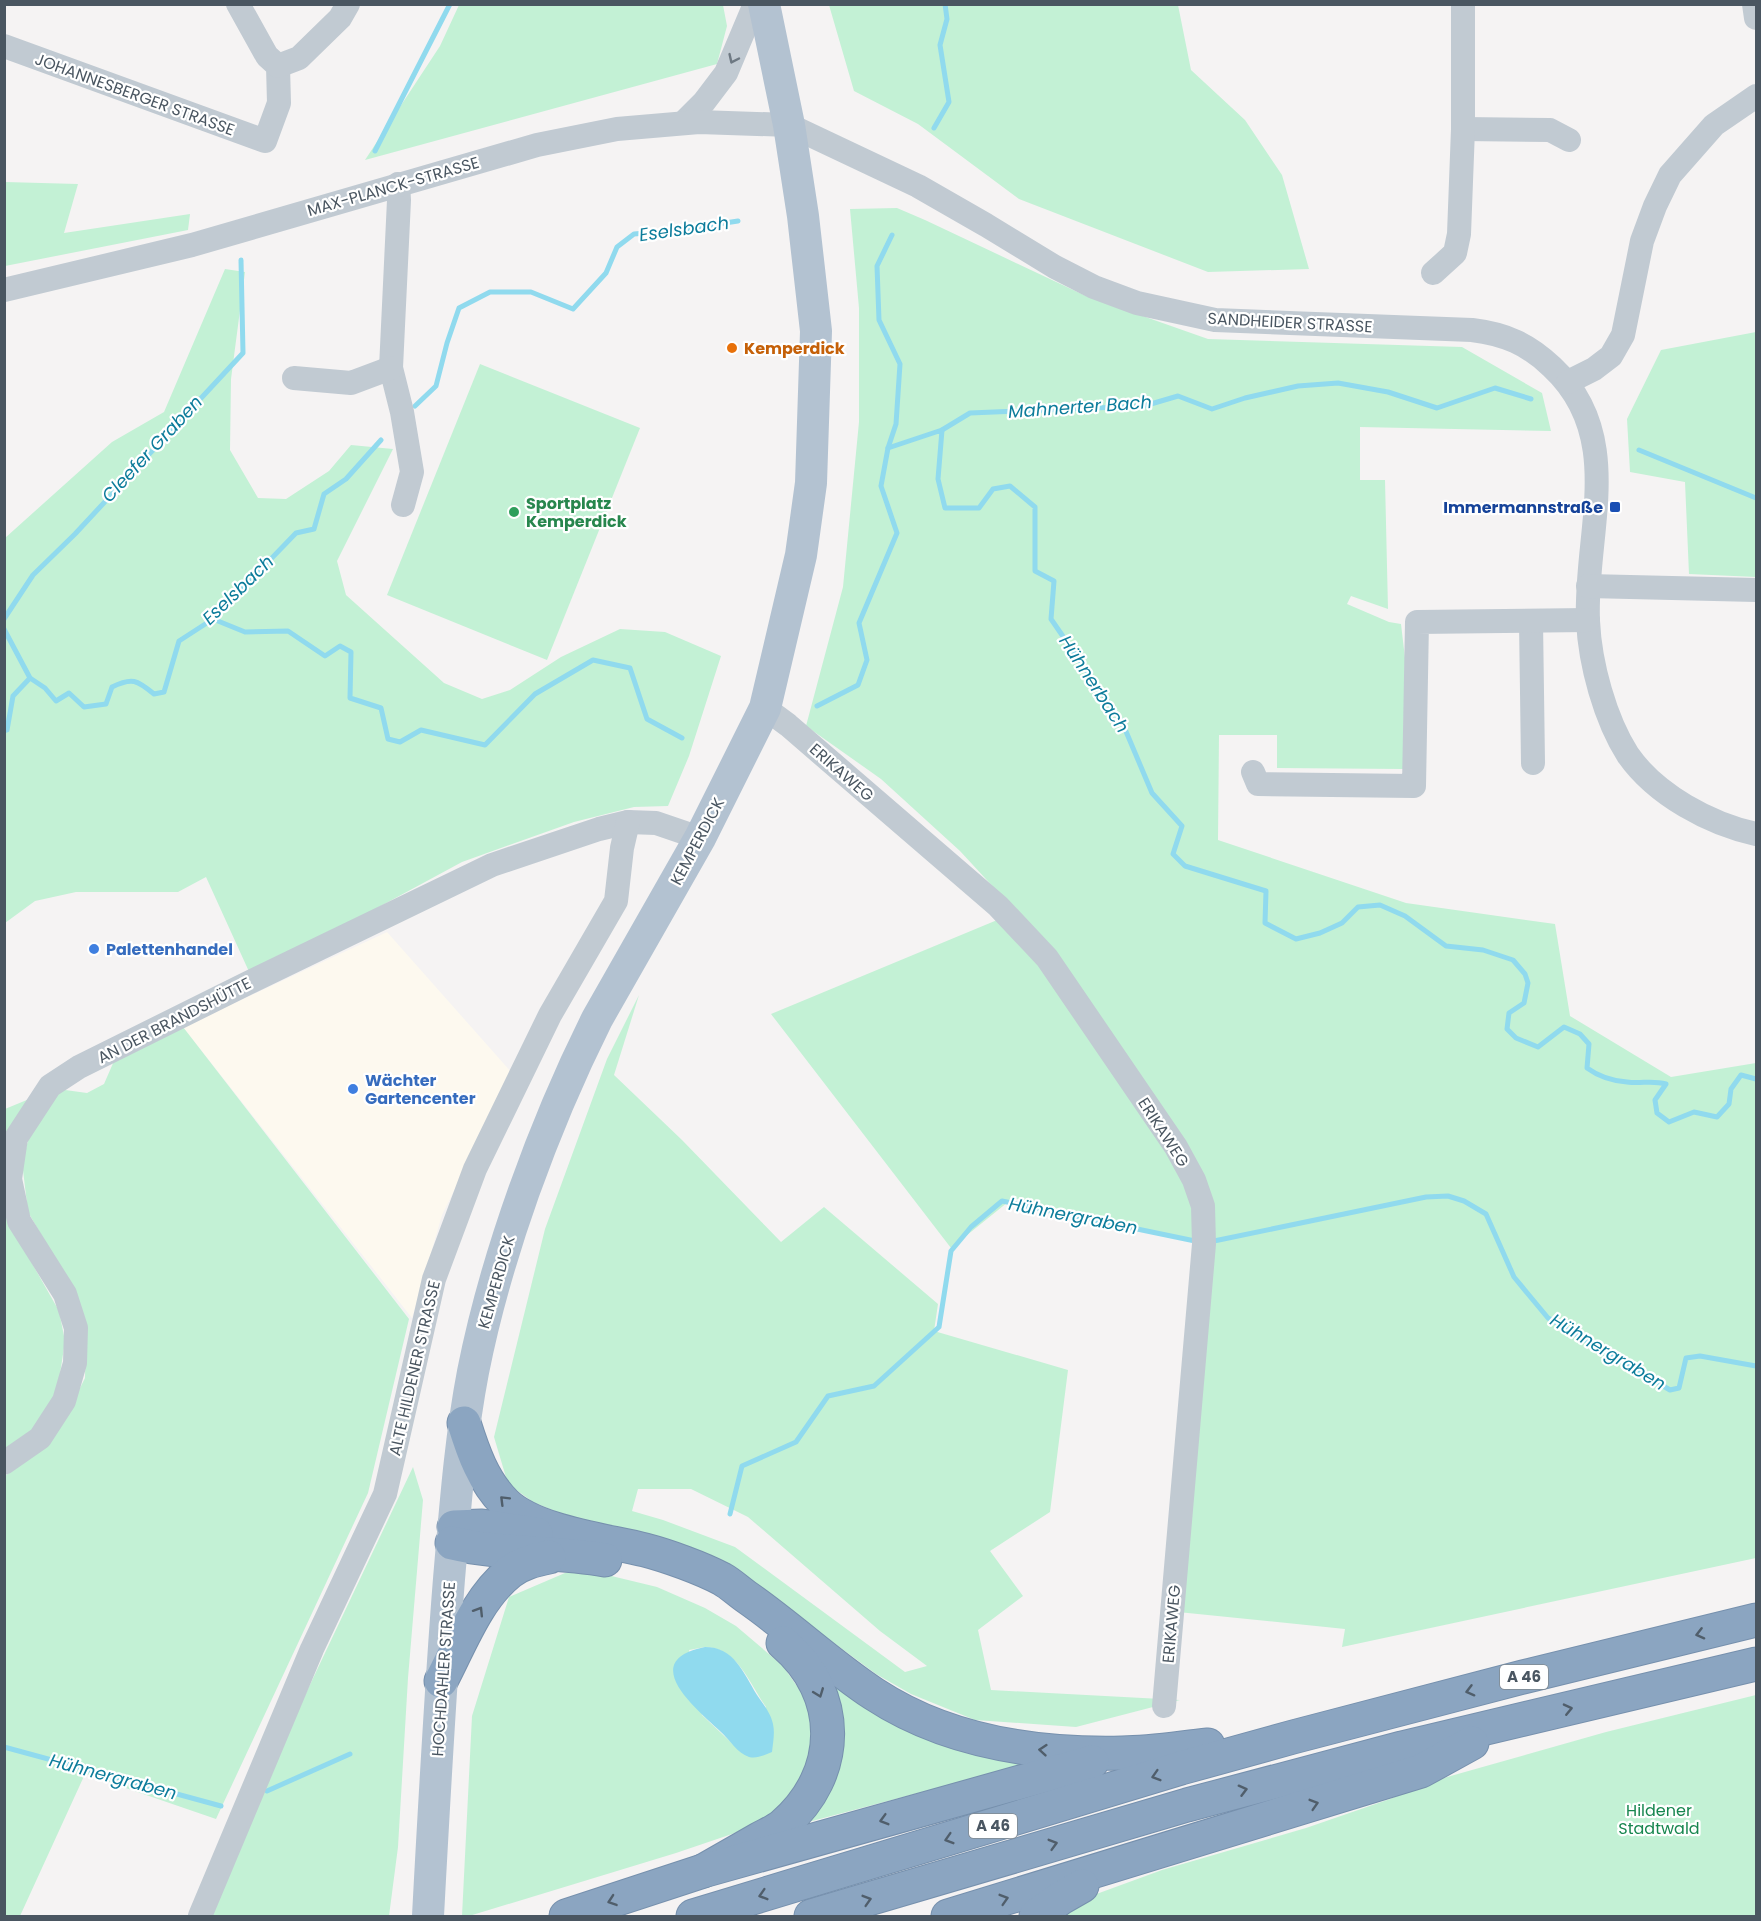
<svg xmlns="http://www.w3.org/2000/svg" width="1761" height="1921" viewBox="0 0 1761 1921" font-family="Poppins,sans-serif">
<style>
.commercial{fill:#fdf9ef}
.green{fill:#c3f1d5;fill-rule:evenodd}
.water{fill:#90daee}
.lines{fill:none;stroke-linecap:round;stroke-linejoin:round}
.stream{stroke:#90daee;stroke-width:5}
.highway-casing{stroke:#7690ad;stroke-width:35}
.minor{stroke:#c1cad2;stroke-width:24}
.major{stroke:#b3c2d1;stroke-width:32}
.highway{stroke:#8ba5c1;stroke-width:33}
.oneway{stroke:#6e7983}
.oneway2{stroke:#505e6b}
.food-dot{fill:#e8710a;stroke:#fff;stroke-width:2}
.transit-dot{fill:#1a4fb4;stroke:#fff;stroke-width:2}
.leisure-dot{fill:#2e9e5b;stroke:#fff;stroke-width:2}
.shop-dot{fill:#3f7fe0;stroke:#fff;stroke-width:2}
.labels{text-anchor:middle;stroke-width:4.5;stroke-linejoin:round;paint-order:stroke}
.shield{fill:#fff;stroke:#808990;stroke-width:1.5}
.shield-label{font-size:15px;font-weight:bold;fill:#4a5661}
.street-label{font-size:16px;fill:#4a5661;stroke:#fff}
.food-label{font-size:16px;font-weight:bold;fill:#c56008;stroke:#fff;text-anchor:start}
.leisure-label{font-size:16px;font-weight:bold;fill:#27864d;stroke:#fff;text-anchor:start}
.transit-label{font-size:16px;font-weight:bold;fill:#164399;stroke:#fff;text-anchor:end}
.shop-label{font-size:16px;font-weight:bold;fill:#366cbe;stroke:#fff;text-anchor:start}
.park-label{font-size:16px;fill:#17864f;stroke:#fff}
.water-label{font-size:18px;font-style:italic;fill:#0c7c9b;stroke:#fff}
</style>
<rect width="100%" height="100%" fill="#f5f3f3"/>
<path class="commercial" d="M387 932 512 1073 442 1215 412 1318 183 1027Z"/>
<g class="green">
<path d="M459 5H723L727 26 717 64 365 160 440 46Z"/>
<path d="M829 5H1178L1191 70 1245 120 1282 175 1309 269 1208 272 1019 199 918 124 854 91Z"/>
<path d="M5 182 78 184 64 233 190 214 188 230 5 266Z"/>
<path d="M897 208 925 220 1086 296 1208 339 1462 347 1542 393 1551 431 1360 427V480H1385L1388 609 1351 596 1347 604 1389 622 1401 624 1405 658 1403 769 1277 768V735H1219L1218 840 1406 903 1555 924 1570 1016 1671 1077 1756 1063V1558L1342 1647 1345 1629 1178 1612 1212 1214 1034 931 960 851 881 779 806 726 843 587 859 422V308L850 209Z"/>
<path d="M225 269 245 272 231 379 230 450 258 498 286 499 329 471 351 445 393 449 337 561 346 595 444 683 482 699 510 690 561 657 620 629 665 632 721 656 689 756 668 806 634 807 574 822 462 862 251 976 206 877 178 892H76L35 901 5 923V538L112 442 164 412Z"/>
<path d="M1756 332V577L1689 574 1685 482 1630 472 1627 419 1661 350Z"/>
<path d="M480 364 640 428 547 660 387 595Z"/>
<path d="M1002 918 1053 978 1190 1182 1198 1243 1013 1198 951 1248 771 1014Z"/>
<path d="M639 995 614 1075 682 1140 781 1242 824 1207 938 1304 934 1331 1068 1370 1050 1512 990 1551 1023 1596 978 1630 991 1690 1180 1700 1076 1727 975 1720 911 1694 876 1674 788 1609 533 1502 508 1484 494 1437 545 1229 607 1059ZM638 1489H691L748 1517 880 1631 927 1666 905 1672 735 1547 663 1520 632 1511Z"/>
<path d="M183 1027 409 1319 368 1493 216 1819 85 1774 20 1916H5V1476L12 1471 60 1428 85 1378 86 1322 65 1276 28 1212 22 1162 31 1130 58 1089 87 1093 104 1084 114 1061Z"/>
<path d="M34 1097 5 1149V1109Z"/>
<path d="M4 1205 8 1221 59 1311 65 1341 57 1394 34 1429 4 1454Z"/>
<path d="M413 1467 423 1500 408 1678 398 1847 389 1916H205L263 1784Z"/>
<path d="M595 1572 657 1587 705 1608 736 1626 783 1666 801 1692 809 1712 812 1733 811 1757 788 1801 763 1821 732 1834 676 1853 469 1916H462L472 1716 509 1597 565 1573ZM705 1647C738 1648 749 1683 766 1707L738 1749 702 1715 689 1650Z"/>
<path d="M819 1670 1047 1759 797 1825 840 1764 841 1719Z"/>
<path d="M1756 1695V1916H1051L1061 1907 1162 1870 1306 1828 1390 1799 1433 1781 1606 1732Z"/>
</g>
<path class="water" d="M705 1647C734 1647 743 1672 757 1695 763 1704 771 1713 773 1724 775 1733 773 1743 772 1752 765 1755 757 1759 749 1757 737 1753 730 1740 721 1732 697 1709 636 1661 705 1647Z"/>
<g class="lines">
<g class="stream">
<path d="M934 128 949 102 940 45 947 19 945 4"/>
<path d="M375 151 450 4"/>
<path d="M415 406 436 386 447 343 459 308 490 292H531L573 309 606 273 617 247 634 234 679 230 738 221"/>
<path d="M942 430 970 413 1144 406 1178 396 1212 409 1245 398 1298 386 1338 383 1388 392 1437 408 1495 388 1531 399"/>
<path d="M888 448 942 430 938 479 945 508H979L993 489 1010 486 1035 507V571L1054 581 1051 619 1122 722 1152 793 1182 826 1173 854 1185 866 1266 891 1265 923 1296 939 1320 933 1342 923 1358 907 1380 905 1405 916 1446 946 1483 950 1513 960 1525 974 1528 983 1524 1003 1509 1013 1507 1029 1516 1038 1538 1047 1564 1027 1580 1034 1589 1044 1587 1068C1598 1076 1613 1081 1627 1082 1641 1084 1652 1080 1666 1084L1655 1100 1657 1113 1669 1122 1694 1112 1717 1117 1729 1104 1731 1089 1741 1075 1756 1079"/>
<path d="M1639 450 1756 498"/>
<path d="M4 619 33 575 75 534 243 353 241 260"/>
<path d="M213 619 245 632 288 631 325 656 340 646 351 652 350 698 381 708 388 739 400 742 421 730 485 745 535 694 593 660 630 668 647 719 682 738"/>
<path d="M4 629 30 678"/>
<path d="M817 706 858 685 867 660 859 623 897 533 881 486 888 448 896 424 900 364 879 320 877 266 892 235"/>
<path d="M4 731 7 730 13 696 30 678 45 688 56 701 69 693 84 707 106 704 112 687C132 677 137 680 154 694L164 692 179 641 213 619 296 533 314 529 324 494 346 479 381 440"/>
<path d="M1214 1241 1426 1197 1448 1196 1464 1201 1486 1214 1514 1277 1548 1318 1670 1390 1679 1388 1686 1358 1700 1356 1756 1366"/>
<path d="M730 1514 742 1466 796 1442 828 1396 874 1386 939 1327 951 1251 971 1227 1002 1201 1195 1241"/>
<path d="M4 1747 221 1806"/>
<path d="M267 1791 350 1754"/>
</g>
<defs>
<g id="highway">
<path d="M464 1423C473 1452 483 1481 505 1503 535 1532 605 1540 645 1550 668 1556 701 1568 722 1579 731 1584 739 1592 748 1598 791 1628 830 1665 874 1694 947 1742 1035 1755 1122 1753 1150 1753 1179 1748 1208 1745"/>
<path d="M454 1527 482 1526 536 1534"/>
<path d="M452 1543C503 1555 554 1551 605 1560"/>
<path d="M441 1681C460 1645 477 1598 510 1572 522 1563 535 1560 549 1557"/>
<path d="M703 1871C722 1860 740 1850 759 1839 766 1835 776 1831 783 1825 842 1774 843 1694 783 1643"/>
<path d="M566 1916 703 1871 1092 1762"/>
<path d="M693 1916 1181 1768 1293 1737 1523 1677 1756 1620"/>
<path d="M811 1916 1187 1805 1402 1748 1756 1664"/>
<path d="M948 1916 1421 1771 1472 1743"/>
<path d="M1036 1916 1061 1898 1082 1886"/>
</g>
</defs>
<use href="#highway" class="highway-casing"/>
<g class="minor">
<path d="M1754 4 1756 18"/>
<path d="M4 46 265 141 279 103 278 66 267 56 238 4"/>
<path d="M278 66 299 58 340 18 348 4"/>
<path d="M683 123 704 102 726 73 755 4"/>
<path d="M1463 129 1550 130 1569 140"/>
<path d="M398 184 399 200 391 368 402 412 412 472 403 505"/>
<path d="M1433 273 1455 253 1459 234 1463 129V4"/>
<path d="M4 290 192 245 537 145 617 129 699 122 789 125 918 186 986 225 1055 267 1094 287 1137 303 1215 320 1472 330C1505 334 1528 344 1552 367 1627 437 1584 534 1588 621 1590 664 1605 719 1628 755 1656 795 1710 824 1756 834"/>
<path d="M294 378 351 383 391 368"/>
<path d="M1568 382 1594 369 1611 356 1623 335 1642 241 1655 206 1670 175 1714 125 1756 96"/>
<path d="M1588 586 1756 590"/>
<path d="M1531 621 1533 763"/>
<path d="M765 708 788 725 998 906 1047 958 1176 1147 1194 1180 1203 1206 1204 1244 1164 1706"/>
<path d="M1253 772 1258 784 1414 786 1417 622 1588 620"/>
<path d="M4 1463 40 1438 64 1401 75 1363 76 1328 65 1294 19 1221 10 1179 16 1138 50 1086 79 1067 244 985 492 865 599 829 628 822 656 823 700 838"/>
<path d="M200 1916 312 1649 385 1494 434 1279 475 1169 550 1015 616 901 622 848 628 822"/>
</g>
<path class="major" d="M428 1916C434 1804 440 1692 449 1579 455 1510 460 1440 473 1372 496 1256 544 1125 597 1019L700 838 765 708 801 555 811 483 816 331 803 216 789 125 764 4"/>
<use href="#highway" class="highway"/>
</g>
<defs><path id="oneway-chevron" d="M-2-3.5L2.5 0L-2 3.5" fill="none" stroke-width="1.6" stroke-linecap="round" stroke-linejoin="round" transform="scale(1.5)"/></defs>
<use class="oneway" href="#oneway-chevron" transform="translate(733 59) rotate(115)"/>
<g class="oneway2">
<use href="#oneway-chevron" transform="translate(504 1500) rotate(-135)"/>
<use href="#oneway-chevron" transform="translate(479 1611) rotate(-58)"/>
<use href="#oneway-chevron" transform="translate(1700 1634) rotate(166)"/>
<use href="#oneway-chevron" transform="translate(1470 1691) rotate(165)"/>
<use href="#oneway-chevron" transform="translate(819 1693) rotate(69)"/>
<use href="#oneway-chevron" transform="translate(1568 1709) rotate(-13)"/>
<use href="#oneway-chevron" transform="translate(1043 1750) rotate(-175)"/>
<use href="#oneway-chevron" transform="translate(1156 1776) rotate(163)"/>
<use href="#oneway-chevron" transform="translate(1243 1790) rotate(-15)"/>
<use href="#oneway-chevron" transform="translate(1314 1804) rotate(-17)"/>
<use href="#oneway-chevron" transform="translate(884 1820) rotate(164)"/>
<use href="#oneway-chevron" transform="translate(949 1839) rotate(163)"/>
<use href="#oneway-chevron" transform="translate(1053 1844) rotate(-16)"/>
<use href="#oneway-chevron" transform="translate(763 1895) rotate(163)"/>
<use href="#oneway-chevron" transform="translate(1004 1899) rotate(-17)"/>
<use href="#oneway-chevron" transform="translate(867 1900) rotate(-17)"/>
<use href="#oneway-chevron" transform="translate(612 1901) rotate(161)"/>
</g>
<circle class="food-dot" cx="732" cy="348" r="6"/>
<rect class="transit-dot" x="1609" y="501" width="12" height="12" rx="3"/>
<circle class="leisure-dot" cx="514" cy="512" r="6"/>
<g class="shop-dot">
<circle cx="94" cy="949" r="6"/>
<circle cx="353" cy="1089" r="6"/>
</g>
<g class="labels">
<g class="shield">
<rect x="1500" y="1665" width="48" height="24" rx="4.5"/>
<rect x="969" y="1814" width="48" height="24" rx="4.5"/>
</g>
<g class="shield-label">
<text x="1524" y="1682">A 46</text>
<text x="993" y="1831">A 46</text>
</g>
<g class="street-label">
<text transform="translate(135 94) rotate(20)" y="6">JOHANNESBERGER STRASSE</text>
<text transform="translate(393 186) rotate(-16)" y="6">MAX-PLANCK-STRASSE</text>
<text transform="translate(1290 322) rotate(3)" y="6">SANDHEIDER STRASSE</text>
<text transform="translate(842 772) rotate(41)" y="6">ERIKAWEG</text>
<text transform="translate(697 841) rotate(-62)" y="6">KEMPERDICK</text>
<text transform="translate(174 1020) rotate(-27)" y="6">AN DER BRANDSHÜTTE</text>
<text transform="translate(1164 1132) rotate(57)" y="6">ERIKAWEG</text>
<text transform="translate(496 1282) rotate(-74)" y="6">KEMPERDICK</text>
<text transform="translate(414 1368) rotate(-77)" y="6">ALTE HILDENER STRASSE</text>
<text transform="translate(1171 1624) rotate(-85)" y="6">ERIKAWEG</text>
<text transform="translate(443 1669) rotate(-86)" y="6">HOCHDAHLER STRASSE</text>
</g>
<g class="food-label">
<text x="744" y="354">Kemperdick</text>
</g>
<g class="leisure-label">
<text x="526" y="509">Sportplatz<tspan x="526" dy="18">Kemperdick</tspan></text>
</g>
<g class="transit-label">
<text x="1603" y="513">Immermannstraße</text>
</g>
<g class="shop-label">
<text x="106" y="955">Palettenhandel</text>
<text x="365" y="1086">Wächter<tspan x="365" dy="18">Gartencenter</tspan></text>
</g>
<g class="park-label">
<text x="1659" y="1816">Hildener<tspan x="1659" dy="18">Stadtwald</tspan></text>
</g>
<g class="water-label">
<text transform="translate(684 229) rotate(-8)" y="6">Eselsbach</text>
<text transform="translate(1080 407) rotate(-4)" y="6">Mahnerter Bach</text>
<text transform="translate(152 449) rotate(-47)" y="6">Cleefer Graben</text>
<text transform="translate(238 590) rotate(-44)" y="6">Eselsbach</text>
<text transform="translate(1094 684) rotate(57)" y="6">Hühnerbach</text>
<text transform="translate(1073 1216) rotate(11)" y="6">Hühnergraben</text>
<text transform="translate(1608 1352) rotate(31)" y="6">Hühnergraben</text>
<text transform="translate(113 1777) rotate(15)" y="6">Hühnergraben</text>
</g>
</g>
<rect width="1761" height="1921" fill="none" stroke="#4a5661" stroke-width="12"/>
</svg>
